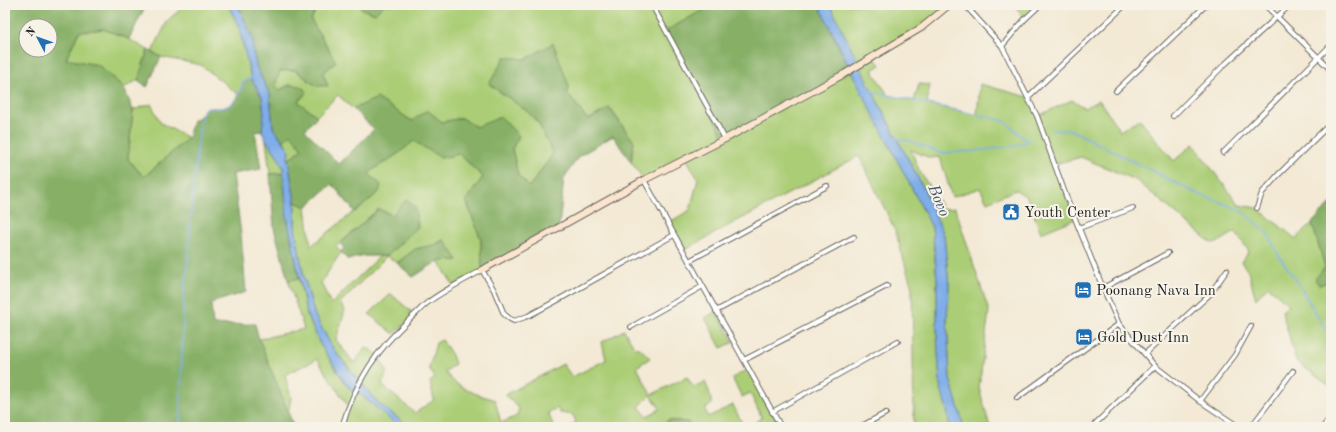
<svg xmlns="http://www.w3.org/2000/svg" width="1336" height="432" viewBox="0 0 1336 432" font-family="'Old Standard TT',serif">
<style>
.green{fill:#aacd75;stroke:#637448;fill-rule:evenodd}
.forest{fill:#87b066;stroke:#526641;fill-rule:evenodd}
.water{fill:#7fade9;stroke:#4e6482}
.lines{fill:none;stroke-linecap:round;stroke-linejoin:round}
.stream{stroke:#7fade9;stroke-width:1.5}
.street-casing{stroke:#67645c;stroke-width:6}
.secondary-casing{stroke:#67645c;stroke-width:8}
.street{stroke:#fff;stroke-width:4}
.secondary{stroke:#fce5cf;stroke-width:6}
.labels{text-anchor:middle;stroke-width:4;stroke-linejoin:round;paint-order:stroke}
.poi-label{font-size:15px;fill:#1c1c1c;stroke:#f7f3e8;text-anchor:start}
.water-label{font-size:16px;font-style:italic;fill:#44566e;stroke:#f7f3e8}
</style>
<rect width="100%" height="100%" fill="#f7f3e8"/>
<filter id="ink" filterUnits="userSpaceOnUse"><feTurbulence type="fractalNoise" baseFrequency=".025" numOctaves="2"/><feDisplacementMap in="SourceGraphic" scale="8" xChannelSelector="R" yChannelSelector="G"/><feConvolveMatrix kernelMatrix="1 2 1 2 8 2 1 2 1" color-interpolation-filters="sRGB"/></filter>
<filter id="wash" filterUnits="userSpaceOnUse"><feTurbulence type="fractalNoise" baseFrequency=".012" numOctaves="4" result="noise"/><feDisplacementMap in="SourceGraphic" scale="16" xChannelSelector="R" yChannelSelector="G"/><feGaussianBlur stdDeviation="0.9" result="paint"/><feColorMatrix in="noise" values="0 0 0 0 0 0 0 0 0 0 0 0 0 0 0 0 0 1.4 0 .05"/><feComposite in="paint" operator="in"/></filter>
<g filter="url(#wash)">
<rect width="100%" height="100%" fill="#f3e9d4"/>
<g class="green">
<path d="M185 5H228L239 27 251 78 243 82 239 95 201 65 161 57 152 52 168 20Z"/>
<path d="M318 5H360L362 9 375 14 384 5H712L666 31 851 71 932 227 937 280V335L940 385 947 410 950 427H914L912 288 895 230 859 156 726 227 683 251 668 223 690 210 698 179 686 158 644 180 631 162 634 142 610 108 588 120 567 93 526 59 505 57 490 83 528 112 539 124 553 154 529 187 518 175 512 148 519 136 476 127 462 118 442 122 412 121 377 99 353 109 338 95 317 116 298 102 290 84 280 90 275 86 280 71 295 70 316 86 330 51 311 20Z"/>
<path d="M829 5H949L921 28 874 57 880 65 872 70 888 95 914 101 919 84 930 85 927 104 977 115 980 84 1028 97 1038 116 1072 100 1085 108 1099 100 1120 131 1139 119 1174 161 1193 144 1239 205 1257 208 1296 239 1312 223 1325 267 1319 285 1331 281V387L1296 361 1282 311 1289 305 1268 286 1256 299 1248 271 1241 262 1249 251 1235 232 1219 242 1211 243 1137 181 1081 157 1055 164 1075 219 1041 233 1027 197 1016 190 987 202 980 188 952 197 940 157 930 158 911 150 919 170 943 209 955 208 989 311 979 388 990 427H964L950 379 947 319 949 285 944 235 927 195 870 87Z"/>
<path d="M1014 5H1040L1025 19Z"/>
<path d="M103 29 129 39 148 50 138 80 124 88 98 65 66 59 78 32Z"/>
<path d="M151 104 161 123 188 138 144 177 128 159 133 110Z"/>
<path d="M291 134 303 150 288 160 289 149 284 141Z"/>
<path d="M266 140C273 150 283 161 284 173L270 174Z"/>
<path d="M414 140 441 158 459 154 483 177 466 200 481 240 482 270 454 286 438 261 458 260 443 240 434 245 415 249 397 263 387 256 340 303 345 310 336 340 354 363 366 347 377 354 387 371 382 385 415 413 434 400 430 382 435 378 429 368 436 343 442 340 452 355 455 364 445 372C457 389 476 394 495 400L501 423 517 416 519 408 505 395 563 364 572 377 606 360 602 342 624 330 635 348H640L650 358 637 367 651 395 687 377 693 387 705 382 709 391 712 404 705 409 708 417 733 405 744 427H693L687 422 668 420 663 427H568L576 422 573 415 560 413 557 408 548 413 554 427H409L378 403 334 350 315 316 303 273 295 227V202L306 207 311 246 379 192 369 174 374 169 399 153ZM378 209 392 215 387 256H380L331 304 321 283 341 252 336 247ZM651 395 660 409 647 416 639 407Z"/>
<path d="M299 279 307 315 320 344 338 373 349 388 361 395 400 427H342L348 406 317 359 285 375 291 398 288 413 259 339 304 329 288 280Z"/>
<path d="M391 294 415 315 394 334 369 314Z"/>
<path d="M716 311 734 342 721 348 705 318Z"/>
<path d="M749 369 781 427H763L762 426 747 427 762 418 750 393 742 397 732 378Z"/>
</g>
<g class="forest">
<path d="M5 5H146L129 39 103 29 79 32 66 59 98 65 124 88 133 110 128 159 144 177 188 138 193 120 202 115 205 108C211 107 217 109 222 108 234 106 241 93 243 82L251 78 262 97 264 114 262 131 255 132 261 169 233 174 241 234 246 292 211 303 213 325 255 324 259 339 294 427H5ZM26 26H50V50H26Z"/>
<path d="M238 5H318L311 20 336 62 323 73 328 86H316L295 70 280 71 275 86 280 90C291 84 298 82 307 92L298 102 317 116 305 130 339 164 374 129 353 109 377 98 412 121 427 110 442 122 462 118 476 127 501 117 519 136 512 149 518 175 529 187 553 154 539 124 528 112 489 84 505 57 526 59 553 43 569 86 567 93 588 120 609 108 634 142 631 162 613 136 579 156 564 178 559 227 482 270 481 240 466 200 483 177 459 154 441 158 414 141 399 153 374 169 369 174 381 185 379 192 355 212 332 184 306 207 295 202 288 160 302 149 291 134 284 141 273 128 270 95 257 69 253 52V40Z"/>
<path d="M360 5H384L375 14 362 9Z"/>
<path d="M712 5H819L851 71 725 139 666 31Z"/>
<path d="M148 50 161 57 147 87 138 80Z"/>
<path d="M284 173 287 218 299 279 288 280 274 228 270 174Z"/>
<path d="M407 199 415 207 418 227 387 256H361L348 260 341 252 344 248 340 243 379 209 392 215Z"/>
<path d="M1331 203V281L1319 285 1315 279 1325 267 1312 223Z"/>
<path d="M444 240 458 260 438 261 413 277 397 263 415 249 434 245Z"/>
<path d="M668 420 687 422 693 427H663Z"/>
</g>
<g class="water">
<path d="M228 5H238L253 40V52L257 69 270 95 273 128 289 149 288 160 295 202V227L303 273 315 316 334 350 354 375 378 403 409 427H399L361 395 349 388 320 344 307 314 287 217 283 168 277 155 266 140 262 131 264 114 262 97 251 78 239 27Z"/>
<path d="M819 5H829L831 7 870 87 927 195 944 235 949 285 947 319 950 379 964 427H950L947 410 940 385 937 335V280L932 227 862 93Z"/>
</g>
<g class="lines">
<g class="stream">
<path d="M870 91 1005 121 1027 141"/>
<path d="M1051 130H1071L1196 193 1238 209 1258 224 1268 234 1279 256 1299 285 1327 332 1331 337"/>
<path d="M896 138 910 141 941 153 975 151 1015 146 1030 140"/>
<path d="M180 427 184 289 187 272 190 225 199 131 202 115 205 108C211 107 217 109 222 108 234 106 241 93 243 82L251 78V76"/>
</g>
</g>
</g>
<g filter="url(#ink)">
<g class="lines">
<defs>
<g id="street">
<path d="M652 5 725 139"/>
<path d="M965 5 1002 46 1037 116 1066 196 1103 288 1119 324 1155 366 1200 401 1239 427"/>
<path d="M1265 5 1331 70"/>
<path d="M1002 46 1025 19 1040 5"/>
<path d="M1116 91 1206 5"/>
<path d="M1028 97 1125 5"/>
<path d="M1173 116 1223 66 1290 5"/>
<path d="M1223 153 1331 45"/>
<path d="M644 180 781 427"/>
<path d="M1257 208 1262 193 1278 175 1331 123"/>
<path d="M1079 228 1133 208"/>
<path d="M689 261 827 186"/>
<path d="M1103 288 1168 253"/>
<path d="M716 311 854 237"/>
<path d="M631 327 703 286"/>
<path d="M1145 354 1210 294 1227 270"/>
<path d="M744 360 887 286"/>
<path d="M1017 398 1119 324"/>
<path d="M1200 401 1235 355 1251 326"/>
<path d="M772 412 898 341"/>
<path d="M342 427C355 382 377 349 411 318 417 313 422 307 427 303 444 290 464 281 482 270L494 290 504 314 510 319 514 321 528 316 558 300 674 235"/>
<path d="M860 427 886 413"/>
<path d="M1092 427 1155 366"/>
<path d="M1251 427 1293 371"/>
<path d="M1323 427 1329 419"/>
</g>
<path id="secondary" d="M482 270 644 180 725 139 844 74 921 28 949 5"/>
</defs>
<use href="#street" class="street-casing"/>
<use href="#secondary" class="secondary-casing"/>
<use href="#street" class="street"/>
<use href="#secondary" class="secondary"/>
</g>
</g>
<defs>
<symbol id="civic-square" viewBox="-11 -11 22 22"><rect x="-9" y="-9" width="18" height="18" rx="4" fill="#1f6fb2" stroke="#f7f3e8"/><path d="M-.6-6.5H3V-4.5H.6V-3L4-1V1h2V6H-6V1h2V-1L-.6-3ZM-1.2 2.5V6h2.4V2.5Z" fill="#fff"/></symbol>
<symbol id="hotel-square" viewBox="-11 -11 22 22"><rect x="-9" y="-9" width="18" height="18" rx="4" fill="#1f6fb2" stroke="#f7f3e8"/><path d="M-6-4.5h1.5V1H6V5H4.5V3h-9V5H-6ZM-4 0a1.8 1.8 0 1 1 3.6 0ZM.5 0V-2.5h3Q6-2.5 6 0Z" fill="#fff"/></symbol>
</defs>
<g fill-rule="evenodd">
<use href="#civic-square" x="1001" y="202" width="20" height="20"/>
<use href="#hotel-square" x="1073" y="280" width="20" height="20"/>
<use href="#hotel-square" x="1074" y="327" width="20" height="20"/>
</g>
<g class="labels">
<g class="poi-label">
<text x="1024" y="217">Youth Center</text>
<text x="1096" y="295">Poonang Nava Inn</text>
<text x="1097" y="342">Gold Dust Inn</text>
</g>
<g class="water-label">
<text transform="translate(940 200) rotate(67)" y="6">Bovo</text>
</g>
</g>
<rect width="1336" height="432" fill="none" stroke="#f7f3e8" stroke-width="20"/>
<g transform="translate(38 38) rotate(311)"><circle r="19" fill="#f7f3e8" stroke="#9f9d96"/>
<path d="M0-3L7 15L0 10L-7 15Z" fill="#1f6fb2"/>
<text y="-6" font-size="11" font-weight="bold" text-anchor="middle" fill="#1c1c1c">N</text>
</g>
</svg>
